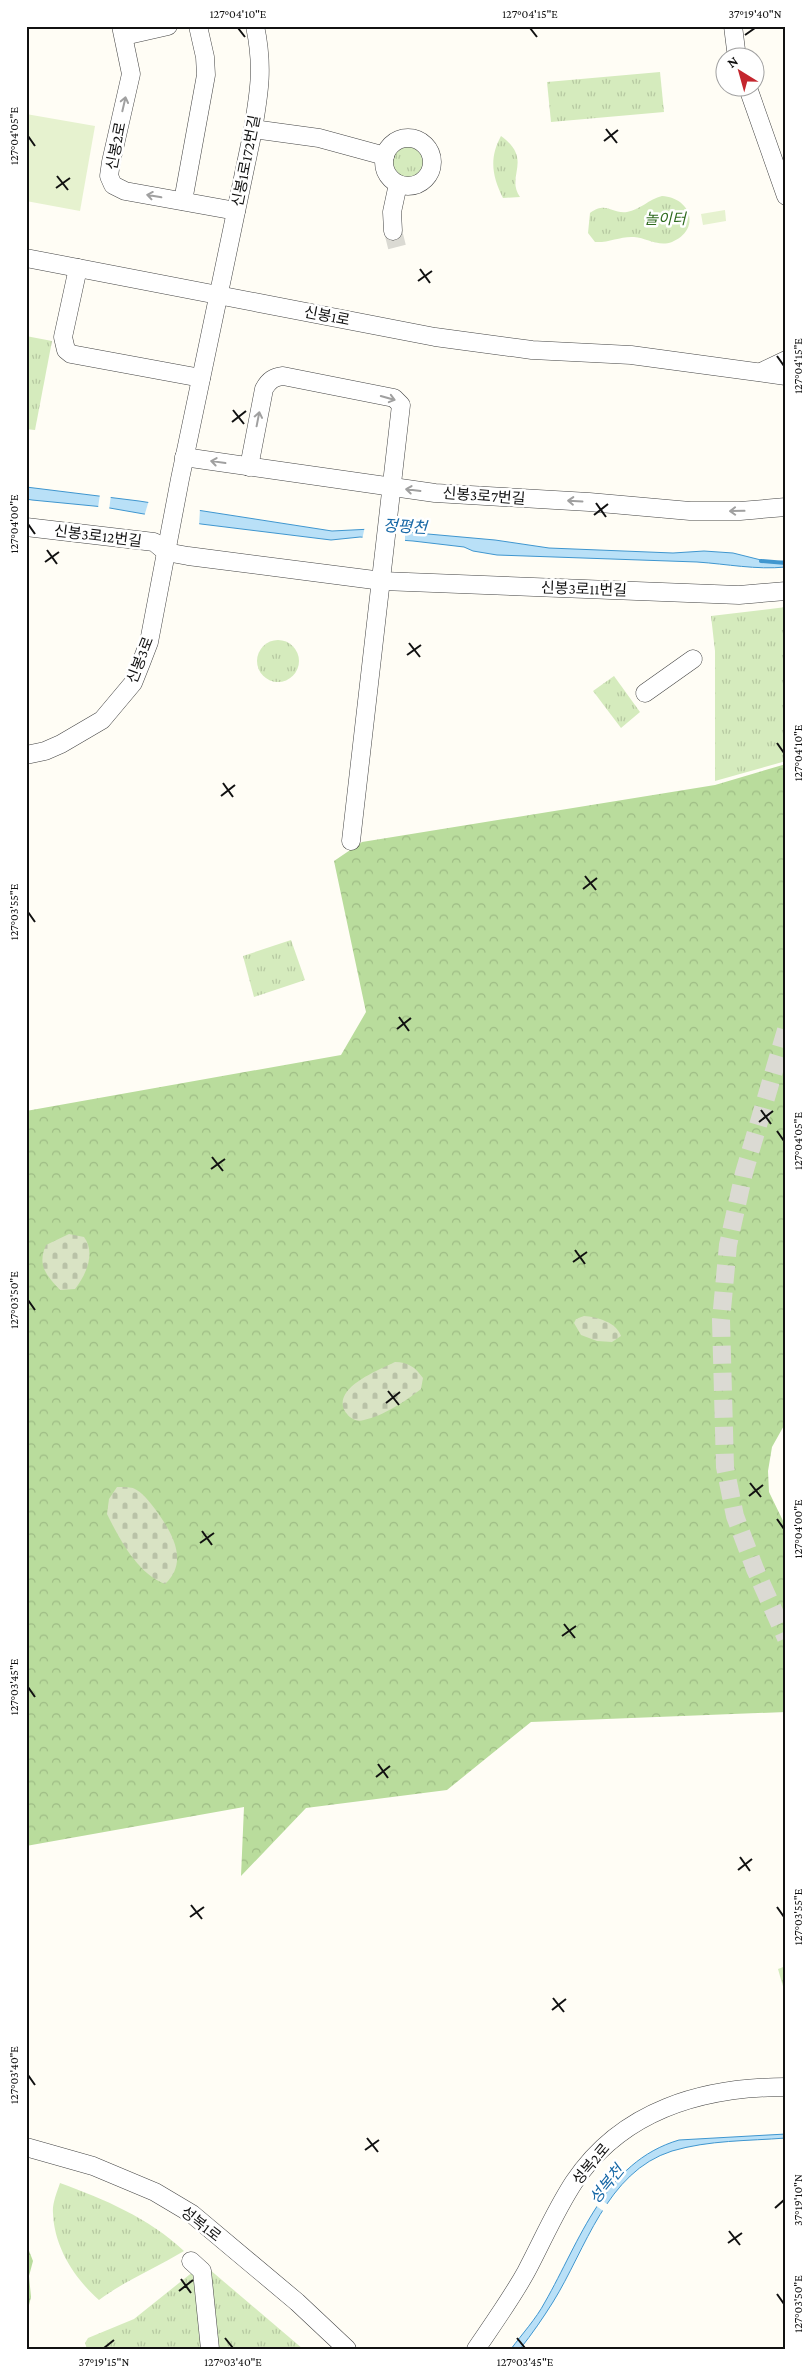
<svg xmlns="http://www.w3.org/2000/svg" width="812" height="2375" viewBox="0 0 812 2375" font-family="'Crimson Pro','Noto Sans KR',serif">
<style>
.grass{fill:url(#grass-tufts)}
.forest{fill:url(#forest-crowns)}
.cemetery{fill:url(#cemetery-stones)}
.pitch{fill:#e6f2cf}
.water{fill:#b9e0f7;stroke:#3f96cf}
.pier{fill:#fffdf5}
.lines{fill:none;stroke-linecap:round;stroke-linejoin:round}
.stream{stroke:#3f96cf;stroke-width:4}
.minor-tunnel{stroke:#dbdad3;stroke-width:18;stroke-dasharray:18 9;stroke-linecap:butt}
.minor-casing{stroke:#444;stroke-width:19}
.minor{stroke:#fff;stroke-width:18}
.oneway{stroke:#a0a0a0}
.ticks{fill:none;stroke:#111;stroke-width:2}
.labels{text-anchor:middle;stroke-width:5;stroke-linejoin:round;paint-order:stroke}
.street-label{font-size:15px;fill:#111;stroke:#fff}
.park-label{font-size:15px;font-style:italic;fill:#2f6b1f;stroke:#fff}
.water-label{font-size:16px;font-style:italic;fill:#1768a6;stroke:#fff}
.neatline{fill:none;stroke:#111;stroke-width:2}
.ticks-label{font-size:12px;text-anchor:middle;fill:#111}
</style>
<defs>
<pattern id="grass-tufts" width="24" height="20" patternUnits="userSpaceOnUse" patternTransform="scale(1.25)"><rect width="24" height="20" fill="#d5ebbd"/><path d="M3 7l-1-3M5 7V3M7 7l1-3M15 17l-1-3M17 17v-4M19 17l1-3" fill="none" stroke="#b6c8a1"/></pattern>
<pattern id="forest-crowns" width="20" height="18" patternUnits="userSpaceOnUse" patternTransform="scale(1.25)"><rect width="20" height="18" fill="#b9dc9c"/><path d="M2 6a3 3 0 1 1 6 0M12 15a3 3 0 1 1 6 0" fill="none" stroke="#9ebc85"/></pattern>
<pattern id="cemetery-stones" width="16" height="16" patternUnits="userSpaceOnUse" patternTransform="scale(1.25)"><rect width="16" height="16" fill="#d9e3c4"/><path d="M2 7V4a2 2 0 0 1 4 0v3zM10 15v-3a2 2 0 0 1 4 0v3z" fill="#b9c2a7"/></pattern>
</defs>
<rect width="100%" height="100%" fill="#fffdf5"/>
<g class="grass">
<path d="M660 72 664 112 551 122 547 82Z"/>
<path d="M501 136C534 160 505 176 520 197L503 198C492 176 489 158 501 136Z"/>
<circle cx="408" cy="163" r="22"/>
<path d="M662 196C692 198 701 230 672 242 658 247 647 238 634 237 621 236 608 243 595 242L588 233 590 213C607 201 611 214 627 212 640 210 649 199 662 196Z"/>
<path d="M26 336 52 341 35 430 26 429Z"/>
<path d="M786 607V761L715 781V651L711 616Z"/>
<circle cx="278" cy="661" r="21"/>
<path d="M614 676 640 712 621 728 593 691Z"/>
<path d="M291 940 305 980 254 997 243 956Z"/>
<path d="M786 1966V1997L778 1969Z"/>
<path d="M60 2183C104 2199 149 2218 184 2251 156 2268 126 2280 99 2300 75 2279 54 2247 53 2213 52 2204 57 2192 60 2183Z"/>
<path d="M209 2269 303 2349H216Z"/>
<path d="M194 2271 201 2349H87L85 2343 88 2338 134 2319Z"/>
</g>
<g class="forest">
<path d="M786 764V1422L772 1447 768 1471 769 1492 786 1527V1712L531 1722 447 1790 306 1808 241 1876 244 1807 26 1846V1111L341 1055 366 1012 334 861 362 842 715 785Z"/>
<path d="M26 2243 33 2261 29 2276 31 2297 26 2317Z"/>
</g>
<g class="cemetery">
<path d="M69 1234 84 1237C96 1253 86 1275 75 1289L60 1290C46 1275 37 1265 46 1245Z"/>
<path d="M584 1316C597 1317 616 1322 621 1336L612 1342 597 1341 581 1335 574 1323 576 1319Z"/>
<path d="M395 1362C408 1362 415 1367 423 1378L421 1389C406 1401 383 1416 364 1420 357 1422 351 1419 347 1414 328 1389 379 1370 395 1362Z"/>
<path d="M117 1487C122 1487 129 1487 133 1488 142 1492 149 1501 155 1509 171 1531 190 1561 165 1584 137 1573 120 1540 107 1514L109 1499Z"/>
</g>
<g class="pitch">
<path d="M26 114 95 126 80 211 26 201Z"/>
<path d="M725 210 726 221 703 225 701 214Z"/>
</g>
<g class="water">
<path d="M26 487 139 501 332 531 372 529 495 540 549 548 673 553 704 551 733 553 769 562 786 561V567C756 570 727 564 697 562L497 555 473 551 464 547 413 541 360 537 331 540 201 524 104 507 32 500 26 499Z"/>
<path d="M786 2134V2138C748 2141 709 2140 672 2151 606 2172 586 2249 553 2302 543 2318 532 2334 520 2349H511C522 2334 536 2319 545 2302 580 2241 604 2162 679 2140Z"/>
</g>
<g class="pier">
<path d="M100 494 111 495 109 510 98 508Z"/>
<path d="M149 500 200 508 199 526 144 517Z"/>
<path d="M365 526 405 530V543L362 540Z"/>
<path d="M600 2199 610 2206 606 2213 595 2205Z"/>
</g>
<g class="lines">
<path class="stream" d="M761 561 786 563"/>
<g class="minor-tunnel">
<path d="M393 231 397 247"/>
<path d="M786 1030 744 1173 728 1245 721 1320 725 1467 735 1516 755 1569 786 1638"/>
</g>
<defs>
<g id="minor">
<path d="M121 26 131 74 111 162 109 176 113 185 125 191 236 211"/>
<path d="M733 26 737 58"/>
<path d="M124 36 168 26"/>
<path d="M748 88 786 196"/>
<path d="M253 129 319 138 385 156"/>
<circle cx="408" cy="162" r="24"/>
<path d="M183 201 206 75 205 57 198 26"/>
<path d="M393 231 392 212 398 184"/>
<path d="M26 258 435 337 532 350 631 355 786 376"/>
<path d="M78 268 63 337 66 350 71 354 201 378"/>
<path d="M761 372 786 360"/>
<path d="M184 457 435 493 589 502 690 511H740L786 507"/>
<path d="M249 467 264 389C269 380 274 377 283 376L394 398 401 405 351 841"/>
<path d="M26 527 154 542 166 552 188 556 382 581 739 595 786 591"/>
<path d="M645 693 693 659"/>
<path d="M26 755 45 751 61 744 102 720 133 683 141 663 149 642 180 479 252 135C259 94 264 68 255 26"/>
<path d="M26 2147 93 2166 155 2192 192 2214 297 2302 347 2349"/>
<path d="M191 2261 202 2271 210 2349"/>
<path d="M476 2349C493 2324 511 2299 526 2272 542 2242 555 2211 574 2182 622 2110 703 2087 786 2087"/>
</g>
</defs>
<use href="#minor" class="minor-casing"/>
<use href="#minor" class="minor"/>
</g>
<defs><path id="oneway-shaft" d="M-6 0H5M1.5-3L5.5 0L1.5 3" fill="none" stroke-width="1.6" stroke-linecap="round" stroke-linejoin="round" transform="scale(1.25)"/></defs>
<g class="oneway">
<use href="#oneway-shaft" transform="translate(124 104) rotate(-77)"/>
<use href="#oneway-shaft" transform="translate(154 196) rotate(-170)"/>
<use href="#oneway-shaft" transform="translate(388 398) rotate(16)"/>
<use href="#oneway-shaft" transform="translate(258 419) rotate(-79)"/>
<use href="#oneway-shaft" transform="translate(218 462) rotate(-172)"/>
<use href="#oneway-shaft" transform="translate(413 490) rotate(-173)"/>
<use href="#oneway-shaft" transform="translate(575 501) rotate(-177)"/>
<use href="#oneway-shaft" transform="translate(737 511) rotate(179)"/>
</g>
<path class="ticks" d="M238 28 245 37M530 28 537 37M745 35 755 28M606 129 617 143M28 136 35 146M604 141 618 130M57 176 68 190M56 188 70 178M420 269 430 283M418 281 432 271M777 356 784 366M233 410 244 424M232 422 246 411M596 503 606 517M594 515 608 504M28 524 35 534M47 550 57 564M45 562 59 552M409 643 420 657M407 655 421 645M777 743 784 753M223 783 233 797M221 796 235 785M585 876 596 890M583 889 597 878M28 912 35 922M399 1017 409 1031M397 1029 411 1018M761 1110 771 1124M759 1122 773 1111M777 1131 784 1141M212 1157 223 1171M211 1169 225 1159M575 1250 585 1264M573 1262 587 1252M28 1300 35 1310M388 1391 399 1405M386 1403 400 1392M750 1483 761 1497M749 1496 763 1485M777 1519 784 1529M202 1531 212 1545M200 1543 214 1533M564 1624 575 1638M562 1636 576 1626M28 1687 35 1697M378 1764 388 1778M376 1777 390 1766M740 1857 750 1871M738 1870 752 1859M191 1905 202 1919M777 1907 784 1917M190 1917 204 1907M553 1998 564 2012M552 2010 566 1999M28 2075 35 2085M367 2138 378 2152M365 2150 379 2140M775 2208 784 2200M729 2231 740 2245M728 2243 742 2233M181 2279 191 2293M179 2291 193 2280M777 2294 784 2304M225 2338 233 2348M517 2338 525 2348M104 2348 114 2340"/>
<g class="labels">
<g class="street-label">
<text transform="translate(116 146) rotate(-79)" y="5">신봉2로</text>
<text transform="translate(246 161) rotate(-79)" y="5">신봉1로172번길</text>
<text transform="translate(327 316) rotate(11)" y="5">신봉1로</text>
<text transform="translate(484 496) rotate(4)" y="5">신봉3로7번길</text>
<text transform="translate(98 536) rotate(7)" y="5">신봉3로12번길</text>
<text transform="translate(584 589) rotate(2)" y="5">신봉3로11번길</text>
<text transform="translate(140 660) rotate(-69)" y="5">신봉3로</text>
<text transform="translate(591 2164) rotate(-50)" y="5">성복2로</text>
<text transform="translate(201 2224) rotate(38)" y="5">성복1로</text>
</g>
<g class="park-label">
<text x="665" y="224">놀이터</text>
</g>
<g class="water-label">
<text transform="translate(405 526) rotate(3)" y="6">정평천</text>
<text transform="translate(606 2184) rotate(-51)" y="6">성복천</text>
</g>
</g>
<rect width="812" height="2375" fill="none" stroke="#ffffff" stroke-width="55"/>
<g transform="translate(740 72) rotate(323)"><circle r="24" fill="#ffffff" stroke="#a0a0a0"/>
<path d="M0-4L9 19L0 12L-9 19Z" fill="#c4262e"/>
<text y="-8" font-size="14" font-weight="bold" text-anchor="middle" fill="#111111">N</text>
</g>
<rect x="28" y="28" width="756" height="2320" class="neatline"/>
<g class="ticks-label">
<text x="238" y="18">127°04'10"E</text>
<text x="530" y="18">127°04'15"E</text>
<text x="755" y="18">37°19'40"N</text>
<text transform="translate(14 136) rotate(-90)" y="4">127°04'05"E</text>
<text transform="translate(798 366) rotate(-90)" y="4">127°04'15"E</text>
<text transform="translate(14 524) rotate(-90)" y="4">127°04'00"E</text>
<text transform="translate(798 753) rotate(-90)" y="4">127°04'10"E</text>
<text transform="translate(14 912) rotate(-90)" y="4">127°03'55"E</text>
<text transform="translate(798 1141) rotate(-90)" y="4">127°04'05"E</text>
<text transform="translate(14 1300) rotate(-90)" y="4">127°03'50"E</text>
<text transform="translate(798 1529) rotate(-90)" y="4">127°04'00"E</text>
<text transform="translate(14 1687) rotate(-90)" y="4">127°03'45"E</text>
<text transform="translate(798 1917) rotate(-90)" y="4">127°03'55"E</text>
<text transform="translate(14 2075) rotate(-90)" y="4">127°03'40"E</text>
<text transform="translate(798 2200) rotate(-90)" y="4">37°19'10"N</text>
<text transform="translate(798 2304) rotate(-90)" y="4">127°03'50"E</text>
<text x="104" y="2366">37°19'15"N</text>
<text x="233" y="2366">127°03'40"E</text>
<text x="525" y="2366">127°03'45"E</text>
</g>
</svg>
